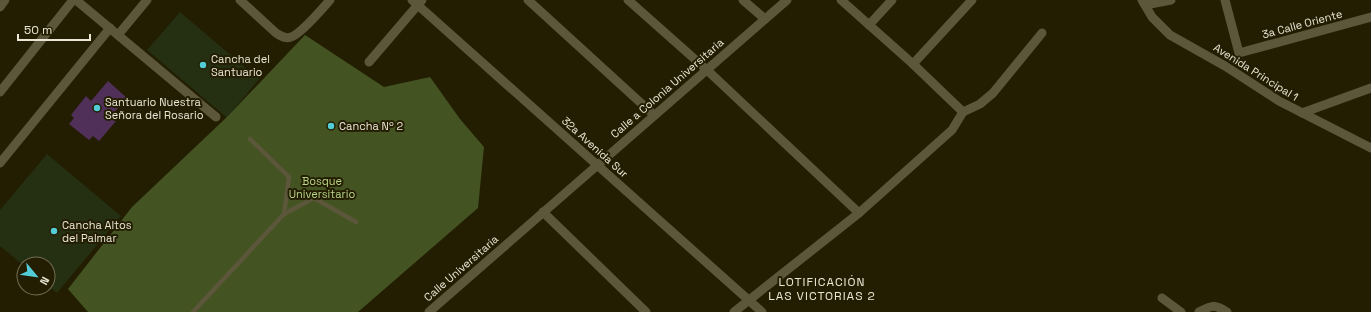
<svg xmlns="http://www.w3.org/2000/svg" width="1371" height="312" viewBox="0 0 1371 312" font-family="'Space Grotesk',sans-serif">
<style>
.green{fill:#252f11}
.forest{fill:#435422}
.building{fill:#503058}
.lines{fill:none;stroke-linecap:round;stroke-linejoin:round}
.lane{stroke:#5c563a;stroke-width:4.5}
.street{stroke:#5c563a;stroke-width:9}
.poi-dot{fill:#52ccd6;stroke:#231d02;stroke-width:1.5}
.labels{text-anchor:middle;stroke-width:4;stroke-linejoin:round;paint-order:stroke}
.street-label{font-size:11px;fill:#eae7d6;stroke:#231d02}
.poi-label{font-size:11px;fill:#eae7d6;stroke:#231d02;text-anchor:start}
.park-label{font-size:11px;fill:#b7d486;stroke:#231d02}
.neighbourhood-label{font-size:12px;letter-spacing:1px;fill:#eae7d6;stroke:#231d02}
</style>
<rect width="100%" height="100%" fill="#231d02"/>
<g class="green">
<path d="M180 12 259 79 227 118 147 50Z"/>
<path d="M47 154 121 216 57 293 48 286V264H24V266L0 246V210Z"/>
</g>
<path class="forest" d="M305 35 384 87 430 77 460 119 484 147 478 208 358 312H88L68 289 132 207 228 116Z"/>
<path class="building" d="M108 81 127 98 110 117 116 121 99 141 93 136 89 140 69 124 74 118 71 115 86 96 91 101Z"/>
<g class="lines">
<g class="lane">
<path d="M250 139 289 177 284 214"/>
<path d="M193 312 284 214 314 198 356 222"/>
</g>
<g class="street">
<path d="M76 0 216 117"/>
<path d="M240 0 276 33C281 36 285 39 291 37 301 34 322 9 330 0"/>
<path d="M412 0 762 312"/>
<path d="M528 0 654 115"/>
<path d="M628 0 707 70 859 213"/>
<path d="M743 0 765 19"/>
<path d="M841 0 913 64 963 112"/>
<path d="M1142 0 1152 17 1170 35 1225 66 1279 101 1371 148"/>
<path d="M1225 0 1239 53 1371 17"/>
<path d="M1145 5 1171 0"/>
<path d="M0 7 5 0"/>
<path d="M869 25 892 0"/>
<path d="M118 35 147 0"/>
<path d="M369 62 422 0"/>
<path d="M913 64 972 0"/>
<path d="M0 92 73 0"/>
<path d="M1302 113 1371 88"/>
<path d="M0 163 110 28"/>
<path d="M543 212 646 312"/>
<path d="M1162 298 1181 312"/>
<path d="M429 312 787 0"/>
<path d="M734 312 859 213 952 130 963 112 980 104 993 93 1042 33"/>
<path d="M1199 312C1212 305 1214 304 1227 312"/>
</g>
</g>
<g class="poi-dot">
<circle cx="203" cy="65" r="4"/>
<circle cx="97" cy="108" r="4"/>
<circle cx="331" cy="126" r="4"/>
<circle cx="54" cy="231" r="4"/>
</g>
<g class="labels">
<g class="street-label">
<text transform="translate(1302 24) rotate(-15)" y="4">3a Calle Oriente</text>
<text transform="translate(1256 72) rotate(32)" y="4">Avenida Principal 1</text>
<text transform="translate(667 88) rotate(-41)" y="4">Calle a Colonia Universitaria</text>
<text transform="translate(595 147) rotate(42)" y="4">32a Avenida Sur</text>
<text transform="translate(461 268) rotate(-41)" y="4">Calle Universitaria</text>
</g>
<g class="poi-label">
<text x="211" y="63">Cancha del<tspan x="211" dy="13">Santuario</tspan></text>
<text x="105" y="106">Santuario Nuestra<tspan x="105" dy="13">Señora del Rosario</tspan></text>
<text x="339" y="130">Cancha Nº 2</text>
<text x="62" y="229">Cancha Altos<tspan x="62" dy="13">del Palmar</tspan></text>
</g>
<g class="park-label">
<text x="322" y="185">Bosque<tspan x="322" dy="13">Universitario</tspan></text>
</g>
<g class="neighbourhood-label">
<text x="822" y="286">LOTIFICACIÓN<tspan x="822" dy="14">LAS VICTORIAS 2</tspan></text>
</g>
</g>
<g transform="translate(36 276) rotate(119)"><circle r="19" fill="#231d02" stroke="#736e57"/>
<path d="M0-3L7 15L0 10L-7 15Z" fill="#52ccd6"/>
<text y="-6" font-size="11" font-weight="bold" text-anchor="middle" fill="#eae7d6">N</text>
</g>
<path d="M18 34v6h72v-6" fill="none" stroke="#eae7d6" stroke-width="2"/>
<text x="24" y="34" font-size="12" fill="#eae7d6" stroke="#231d02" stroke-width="3" paint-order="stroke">50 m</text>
</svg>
